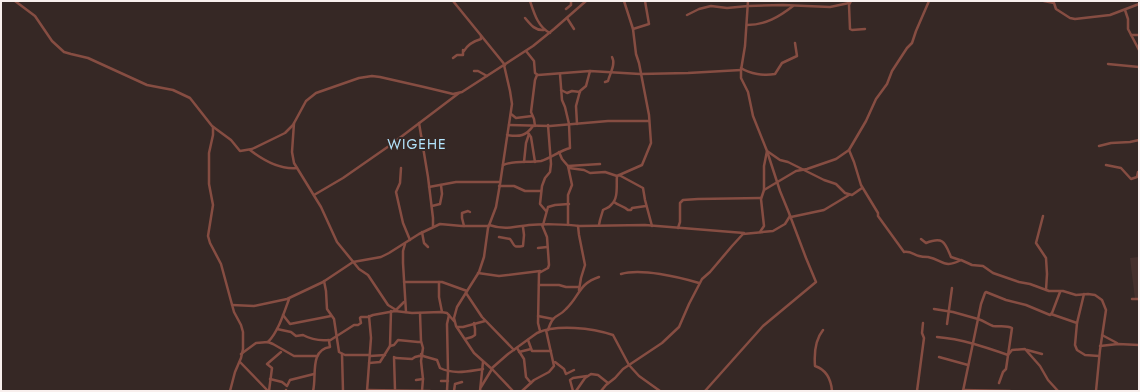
<svg xmlns="http://www.w3.org/2000/svg" width="1140" height="392" viewBox="0 0 1140 392" font-family="Jost,sans-serif">
<style>
.built{fill:#46312d}
.lines{fill:none;stroke-linecap:round;stroke-linejoin:round}
.minor{stroke:#864d42;stroke-width:2.5}
.minor-bridge{stroke:#864d42;stroke-width:2.5}
.labels{text-anchor:middle;stroke-width:4;stroke-linejoin:round;paint-order:stroke}
.quarter-label{font-size:14px;letter-spacing:1px;fill:#b4e5fd;stroke:#362825}
</style>
<rect width="100%" height="100%" fill="#362825"/>
<path class="built" d="M1139 257V298L1135 299 1130 258Z"/>
<g class="lines">
<g class="minor">
<path d="M15 1 35 16 52 41 64 52 71 54 88 58 147 85 173 90 190 98 212 126 231 140 240 151 252 149 285 133 293 125 306 101 316 93 359 78 372 76 380 77 424 87 449 93 453 94 462 92 533 46 554 29 586 1"/>
<path d="M453 1 505 65"/>
<path d="M530 1C534 13 538 27 550 33"/>
<path d="M851 1 849 5 850 29 852 30 865 29"/>
<path d="M1044 1 1054 3 1056 9 1070 18 1075 19 1110 15 1139 4"/>
<path d="M566 9 571 5V1"/>
<path d="M1125 10 1128 19V29L1139 50"/>
<path d="M687 15 699 9 711 6 727 8 748 6 783 5 830 7 849 3"/>
<path d="M525 18C530 24 535 31 544 30"/>
<path d="M567 18 574 29"/>
<path d="M747 25C765 25 779 17 793 6"/>
<path d="M633 29 649 24 645 1"/>
<path d="M1131 35H1139"/>
<path d="M526 51 534 61 535 73 538 75 590 71 640 74 688 73 741 70"/>
<path d="M453 58 457 55H463V50L464 51C468 44 474 41 481 39V36"/>
<path d="M1108 64 1139 67"/>
<path d="M504 65 510 91 512 104 500 184 496 207 488 228 484 257 479 272 457 307 454 318 456 326 474 353 493 370 513 391"/>
<path d="M741 68C750 74 764 76 775 74L782 63 797 56 795 43"/>
<path d="M474 71H478L487 76"/>
<path d="M560 74 562 100 565 107 569 124"/>
<path d="M605 82 608 81C610 73 616 64 612 57"/>
<path d="M561 90 567 93 572 91 580 92"/>
<path d="M511 114 516 118 532 116"/>
<path d="M294 123 292 152 294 163 321 207 337 242 359 269 368 275 388 305 396 310"/>
<path d="M419 123 428 177 433 218V226"/>
<path d="M577 124 576 106 580 91 586 86 590 71"/>
<path d="M509 125 550 126 608 121H649"/>
<path d="M535 126 534 119 531 112 535 80 537 75"/>
<path d="M213 127V135L209 153V184L213 205 208 236 210 243 221 264 234 312 241 325 243 332V349L241 358 235 372 230 391"/>
<path d="M528 133 531 137 535 162"/>
<path d="M507 135C520 137 526 136 533 126"/>
<path d="M1099 146 1111 143 1130 142 1139 140"/>
<path d="M250 150C263 160 279 170 297 168"/>
<path d="M849 150 854 162 861 185 878 213V216L904 252C910 251 913 254 919 256 922 257 925 257 928 257 943 260 944 269 961 260L972 265 983 266 993 273 1019 282 1030 284 1049 291H1063L1076 295 1088 294 1095 295 1102 300 1106 310 1100 350 1096 391"/>
<path d="M559 152 562 159 568 166 572 185 568 195V225"/>
<path d="M524 162 526 143 529 134"/>
<path d="M503 165C515 160 528 163 541 161 551 158 559 151 570 148L569 124"/>
<path d="M1106 165 1121 168 1131 179 1137 177 1138 172H1139"/>
<path d="M568 166 600 164"/>
<path d="M401 168 400 183 396 192 403 223 410 240"/>
<path d="M569 168 584 170 590 173 605 172 617 176"/>
<path d="M619 175 643 188 645 200 652 226"/>
<path d="M499 186H514L525 191H541"/>
<path d="M429 187 456 182H500"/>
<path d="M764 190 796 171 807 169 836 159 849 150 866 121 876 99 887 84 892 71 907 48 912 43 916 31 929 1"/>
<path d="M314 195 343 178 389 146 459 93"/>
<path d="M614 202C619 206 624 206 628 210H631L632 208 646 206"/>
<path d="M432 206 440 204 442 194 441 185"/>
<path d="M546 211 540 204 542 186 545 178 550 172 551 164 548 125"/>
<path d="M1043 216 1036 243 1046 258 1047 274 1046 290"/>
<path d="M791 217 824 210 849 195"/>
<path d="M489 225C504 230 514 227 529 225 542 224 566 224 579 226L645 225 744 233"/>
<path d="M543 225 548 207 555 205 569 204"/>
<path d="M599 225 600 220 603 210C606 208 609 208 611 205 619 198 616 185 617 176L642 165 651 143 649 115 639 63 636 54 633 29 624 1"/>
<path d="M464 226 462 218V213L468 211 470 212"/>
<path d="M578 226 579 235 585 265 581 278 579 290"/>
<path d="M678 228 680 222V203L683 200 698 199 761 198"/>
<path d="M422 232 424 243 428 247"/>
<path d="M760 232 764 226 761 199 764 190V166L767 151 780 160 788 162 824 180 836 184 845 193 852 195 862 188"/>
<path d="M499 237 510 239C515 245 512 248 523 246L524 235 523 227"/>
<path d="M921 239 926 243C944 236 945 243 951 257L960 260"/>
<path d="M405 244 403 251V263L406 312"/>
<path d="M538 248 547 247"/>
<path d="M478 273 499 276 540 271"/>
<path d="M621 274C641 268 679 277 699 283"/>
<path d="M324 281 326 291 327 309 334 319 339 352 345 355H370"/>
<path d="M404 282H442L467 291"/>
<path d="M439 282V297L442 312"/>
<path d="M539 285H559L566 287H579"/>
<path d="M466 293 482 317 514 350"/>
<path d="M1132 299H1139"/>
<path d="M232 305 254 306 287 299 323 282 353 262 381 257 389 253 419 234 440 224 462 226H488"/>
<path d="M934 309 953 312 978 319 963 391"/>
<path d="M396 310 404 302"/>
<path d="M420 313 421 341 423 348 421 361 423 379 422 391"/>
<path d="M1051 314 1077 323 1075 345 1077 350 1085 355 1099 356"/>
<path d="M283 315 290 324 331 316"/>
<path d="M538 316 553 319"/>
<path d="M1077 323 1084 294"/>
<path d="M947 324 952 288"/>
<path d="M457 327H463L485 321"/>
<path d="M277 329 291 332 296 336 303 335C312 340 319 341 329 340"/>
<path d="M548 330C554 312 557 319 566 309 580 296 578 284 599 277"/>
<path d="M823 330C815 340 814 353 815 366 827 370 831 379 832 391"/>
<path d="M540 331 538 323 539 273 548 268 549 265 547 237 542 225"/>
<path d="M1102 335 1117 343"/>
<path d="M937 337C962 339 985 347 1008 355L1012 350 1025 349 1040 366 1048 380 1058 391"/>
<path d="M465 339 472 337 475 335V329L474 323"/>
<path d="M528 340 532 351H551"/>
<path d="M268 342C278 332 284 313 289 299"/>
<path d="M390 346 394 345 398 340 418 342H421"/>
<path d="M1100 346 1118 344 1139 345"/>
<path d="M517 348 524 359 526 377 531 383"/>
<path d="M1027 350 1042 354"/>
<path d="M519 352 531 349"/>
<path d="M241 354 256 343 268 342 273 344 294 356H317"/>
<path d="M342 354 343 391"/>
<path d="M421 354 423 356 437 360 440 368C454 375 469 371 483 369"/>
<path d="M370 356 385 355"/>
<path d="M939 357 968 365"/>
<path d="M240 362 268 391"/>
<path d="M555 362 564 369 566 374 574 370"/>
<path d="M369 363 380 362 390 346 391 311"/>
<path d="M492 368 508 354 537 333C557 324 592 328 613 335L629 365 639 376 660 391"/>
<path d="M448 371 447 324 449 315"/>
<path d="M270 379 282 382 287 386 290 380 314 374"/>
<path d="M416 380 423 379"/>
<path d="M441 381H448"/>
<path d="M999 383 1003 372 1006 369 1012 328C1006 325 1000 327 993 326 988 324 984 321 978 319L981 304 985 293 986 292 1006 300 1026 305 1050 315 1052 313 1060 292"/>
<path d="M481 387 492 369"/>
<path d="M286 390V391"/>
<path d="M367 390 430 391"/>
<path d="M395 390 394 357 396 358 412 359 415 357 419 356"/>
<path d="M963 390 1010 391"/>
<path d="M269 391 272 368 267 364 281 352"/>
<path d="M313 391C317 377 309 350 330 347L329 341 354 325H358L361 323 360 318 361 317H368L373 315 395 311 412 313 441 312 447 313 454 321"/>
<path d="M367 391 371 338 369 316"/>
<path d="M447 391 448 371"/>
<path d="M454 391 455 384 462 382"/>
<path d="M480 391 483 362"/>
<path d="M522 391 534 380 549 372 554 366 546 330"/>
<path d="M573 391 570 380 573 378 587 376"/>
<path d="M576 391 585 378 591 374 598 375 608 383"/>
<path d="M601 391 606 385 615 378 623 369 662 343 679 327 689 304 702 279 710 272 732 246 743 234 773 231 785 224 790 216"/>
<path d="M705 391 763 326 816 282 806 258 789 213 780 191 767 151 753 116 748 92 741 78V70L745 46 748 1"/>
<path d="M917 391 924 338 922 333 923 323"/>
</g>
<path class="minor-bridge" d="M419 356H422"/>
</g>
<g class="labels">
<g class="quarter-label">
<text x="417" y="149">WIGEHE</text>
</g>
</g>
<rect width="1140" height="392" fill="none" stroke="#f8efed" stroke-width="4"/>
</svg>
